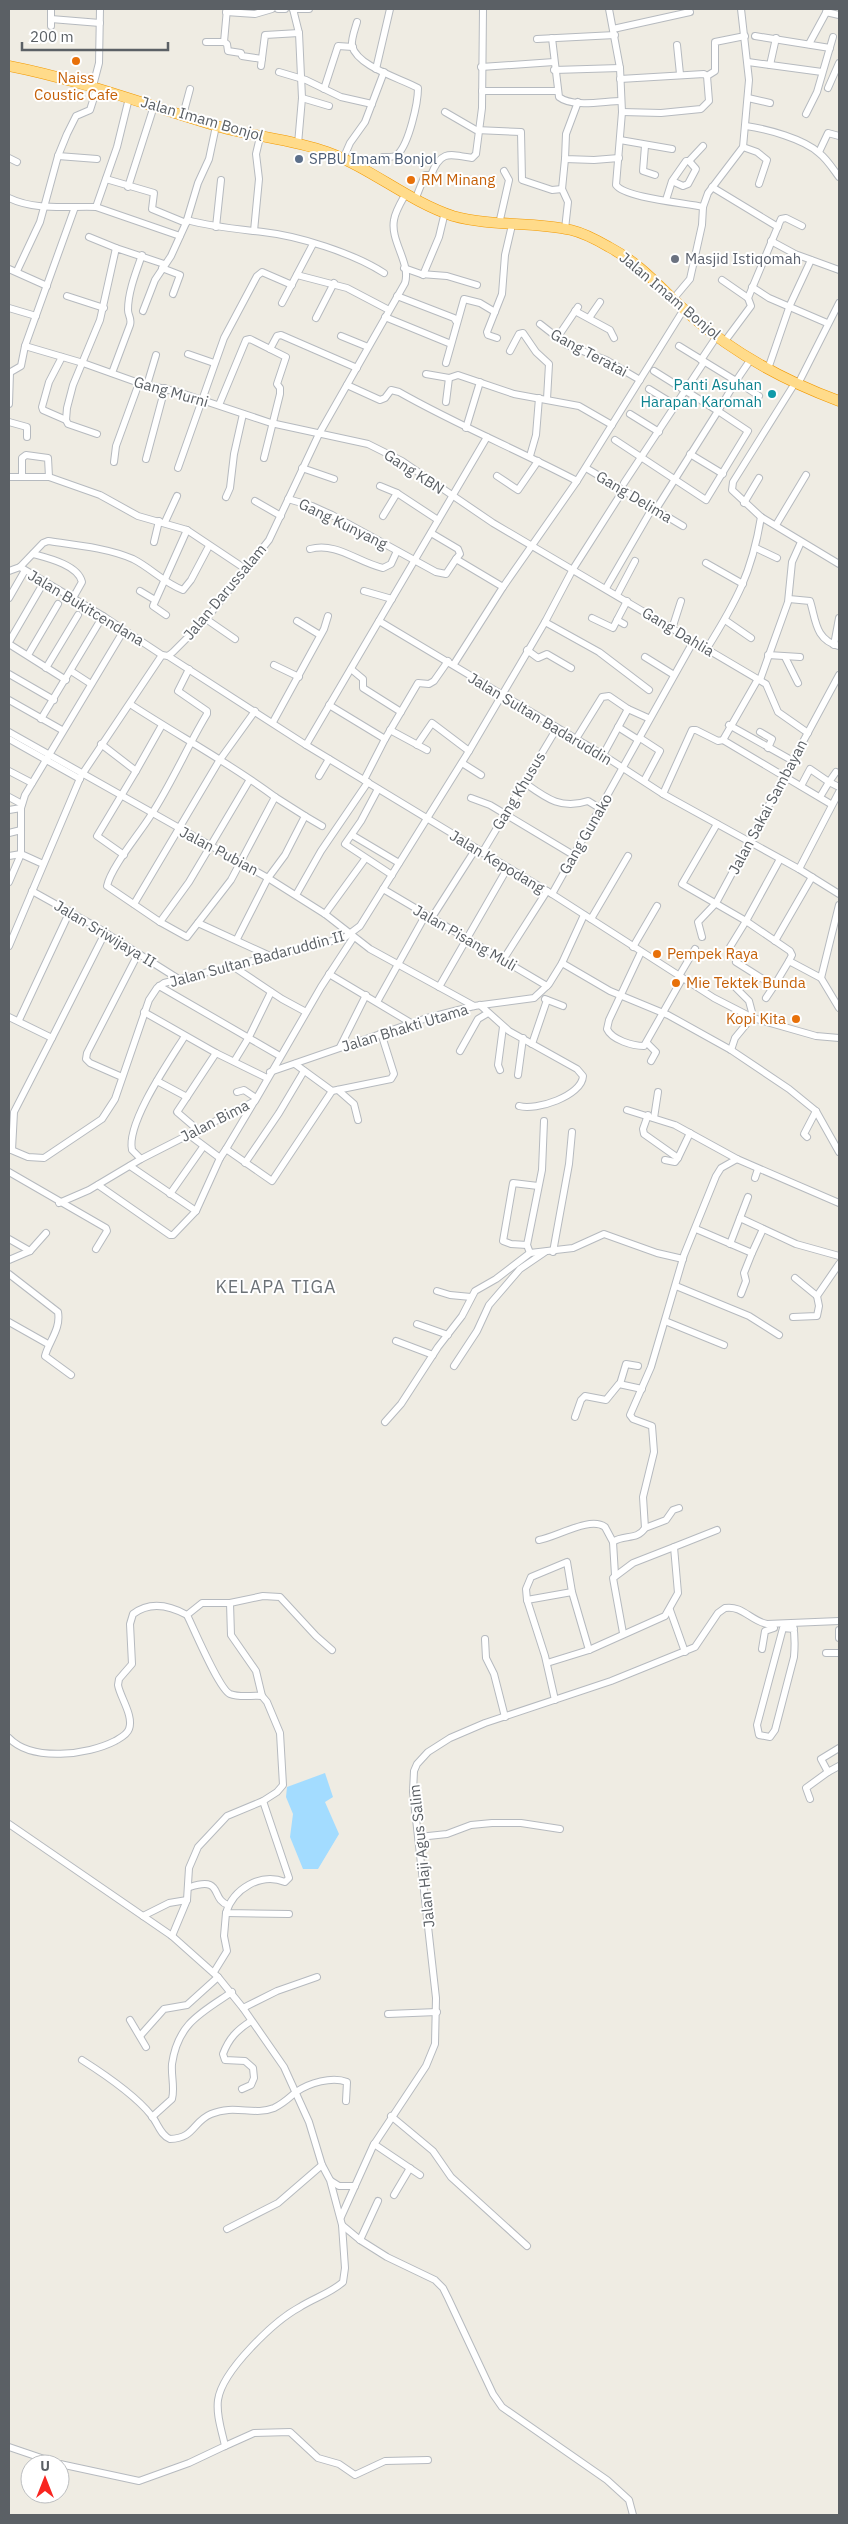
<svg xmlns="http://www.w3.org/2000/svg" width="848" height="2524" viewBox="0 0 848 2524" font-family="'IBM Plex Sans',sans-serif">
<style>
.water{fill:#a3dcff}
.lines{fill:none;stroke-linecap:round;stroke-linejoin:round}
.minor-casing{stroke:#b6babf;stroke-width:8}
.highway-casing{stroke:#f29900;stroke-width:11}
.minor{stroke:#fff;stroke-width:6}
.highway{stroke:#ffdb8a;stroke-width:10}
.food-dot{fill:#e8710a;stroke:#fff;stroke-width:2}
.service-dot{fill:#5c6f8a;stroke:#fff;stroke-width:2}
.worship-dot{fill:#6b7280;stroke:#fff;stroke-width:2}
.culture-dot{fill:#0f9aa8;stroke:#fff;stroke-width:2}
.labels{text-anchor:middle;stroke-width:4;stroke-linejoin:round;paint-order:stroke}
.food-label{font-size:15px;fill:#c56008;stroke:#fff;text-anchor:start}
.street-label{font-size:15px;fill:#5b6065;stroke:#fff}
.service-label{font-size:15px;fill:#4e5e75;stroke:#fff;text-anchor:start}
.worship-label{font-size:15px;fill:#5b616d;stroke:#fff;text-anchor:start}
.culture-label{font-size:15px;fill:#0d838f;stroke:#fff;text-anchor:end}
.quarter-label{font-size:18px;letter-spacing:1px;fill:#6c7277;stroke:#fff}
</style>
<rect width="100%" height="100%" fill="#efece3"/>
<path class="water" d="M325 1773 333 1797 325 1802 339 1834 318 1869H303L290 1837 293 1814 286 1797 287 1787Z"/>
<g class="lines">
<defs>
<g id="minor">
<path d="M278 9H285"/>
<path d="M293 9 299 33 302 98 298 144"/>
<path d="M293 9H309"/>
<path d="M609 9 620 68 622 112 616 185C625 198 686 203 703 207"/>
<path d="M226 12 255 14 272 9"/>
<path d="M826 12 839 15"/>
<path d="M51 19 100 23"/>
<path d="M357 22C355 29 351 39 352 46 358 67 400 78 418 88 418 103 409 143 398 154 394 158 388 157 383 157"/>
<path d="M51 26V9"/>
<path d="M613 29 690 12"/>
<path d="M755 36 830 48"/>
<path d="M552 38 559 97C573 108 604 101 621 101"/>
<path d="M537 39 615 35"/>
<path d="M206 42H224L227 9"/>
<path d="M224 42 227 44 228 51 241 53 242 56 262 59"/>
<path d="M809 44 828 9"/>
<path d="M677 45 680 74"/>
<path d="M748 62 822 72"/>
<path d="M770 65 776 38"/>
<path d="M261 66 265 35 299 33"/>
<path d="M481 67 554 62"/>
<path d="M376 69 390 9"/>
<path d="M554 70 620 68"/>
<path d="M279 72 306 80 341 97 372 104"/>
<path d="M707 76 715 71V42L745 36"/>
<path d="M620 79 704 74 707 76 709 101 701 109 661 113 622 112"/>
<path d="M93 86 99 63 100 9"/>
<path d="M828 88 839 63"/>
<path d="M324 89 338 46 353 47"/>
<path d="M482 91H557"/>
<path d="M302 98 329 106"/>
<path d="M748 98 770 103"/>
<path d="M578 102 566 134 565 159 594 160 619 158"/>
<path d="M445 112 476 130 521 132 522 180 552 190 562 189"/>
<path d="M806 114 817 92 833 37"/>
<path d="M183 115 190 89"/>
<path d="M746 126C767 129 804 139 819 153 827 159 833 169 839 177"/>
<path d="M620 140 672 149"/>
<path d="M645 146 643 171 655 175"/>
<path d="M743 147 757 152 767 160 759 184"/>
<path d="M819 152 828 133 839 136"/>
<path d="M58 156 97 159"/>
<path d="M9 158 17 162"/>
<path d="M343 159 350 143 365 122 384 72"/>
<path d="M689 161 703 146"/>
<path d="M106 179 154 193 152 209 186 223"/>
<path d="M128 187 154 106"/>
<path d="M712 187 778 227"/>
<path d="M562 189 568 202 565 229"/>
<path d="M562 189 565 159"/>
<path d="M9 198C36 211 67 206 96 207L117 147 129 98"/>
<path d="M415 200 425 175H431C441 150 449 154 472 158L476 154 482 108 483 9"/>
<path d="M666 200 672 181 683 186 688 184 696 169 689 161H686L672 181"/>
<path d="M96 207 180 236"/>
<path d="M187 220C212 227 237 229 263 232 299 236 353 253 384 273"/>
<path d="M499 224 509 180 504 171"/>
<path d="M216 227 221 180"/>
<path d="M254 231 259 179 256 154 260 137"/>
<path d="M89 237 116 248"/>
<path d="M771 241 795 254 839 270"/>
<path d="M162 268 180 275 173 294"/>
<path d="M404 268 421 274 447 276 477 285"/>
<path d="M9 269 47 286"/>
<path d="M17 271 40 222 58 156 67 134 76 116 90 110 97 88"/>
<path d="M297 275 347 288 389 310"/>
<path d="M423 275 439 237 445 212"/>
<path d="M722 280 748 298"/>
<path d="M752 287 769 298 827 323"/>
<path d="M67 296 104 308"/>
<path d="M397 296 454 318 456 321"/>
<path d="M674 298 690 279 702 225 703 207 708 193 743 147 749 80 741 9"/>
<path d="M282 303 313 244"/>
<path d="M9 308 36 316"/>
<path d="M143 311 155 280 171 256 186 223 198 183 209 159 216 126"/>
<path d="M575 311 610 330 614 338"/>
<path d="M385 317 451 344"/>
<path d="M316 318 334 283"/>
<path d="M589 318 600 302"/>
<path d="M540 324 567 345 606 360 640 380"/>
<path d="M341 336 368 347"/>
<path d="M497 338 488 335 487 332 502 294 505 255 512 225"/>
<path d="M557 338 578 307"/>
<path d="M725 341 751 306 748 298 781 219 786 218 802 226"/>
<path d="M25 346 83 363 139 383 178 392 271 423 368 444 402 461 493 523 766 684 778 712 808 733"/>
<path d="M270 349 277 336 281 335 357 368"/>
<path d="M510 351 519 334 523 333 536 352 549 364 547 399"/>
<path d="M188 354 214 363"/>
<path d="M62 357 49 382 42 407 43 410 66 420"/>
<path d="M751 359 736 381 759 396"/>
<path d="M701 360 717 336"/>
<path d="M446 363 464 299 480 303 495 312"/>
<path d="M768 369 790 305 811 260"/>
<path d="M654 371 718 411 658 506"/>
<path d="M9 373 21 366 25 346 75 207"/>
<path d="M112 373 130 325C132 318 128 316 128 310 128 292 136 272 142 255"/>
<path d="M426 374 449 378 458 375 514 394 579 406 612 425"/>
<path d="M795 383 733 482 732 490 761 517 839 564"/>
<path d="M798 384 839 303"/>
<path d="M147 385 156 355"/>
<path d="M347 385 380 400 385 398 391 390 399 392C457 425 518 450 577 481"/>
<path d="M649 389 675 405"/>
<path d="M446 402 449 378"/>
<path d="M9 404 10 372"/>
<path d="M219 405 246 340 250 339 286 357 277 384 280 388V394L264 458"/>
<path d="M630 414 659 432"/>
<path d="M9 422 27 427V437"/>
<path d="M466 428 480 382"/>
<path d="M97 434 68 424 66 420 67 408 73 385 100 320 116 248 164 264"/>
<path d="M615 440 706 500 748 431 718 411 736 381 679 346"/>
<path d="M690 454 723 474"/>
<path d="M530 456 536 435 539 398"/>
<path d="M146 459 165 388"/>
<path d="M114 462 116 446 139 383"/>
<path d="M178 468 224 338 257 276 262 272 292 285"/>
<path d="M302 468 334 479"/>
<path d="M586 468 683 526"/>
<path d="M497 476 518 490 538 461"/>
<path d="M9 477H49L100 495 138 516 187 530 247 570"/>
<path d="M22 477V458L26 455 48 458 49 477"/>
<path d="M624 483 704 362"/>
<path d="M380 486 397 493 438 520"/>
<path d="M226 497 230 488 234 454 243 414"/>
<path d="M288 499 312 506 332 515 436 572 446 574 456 559 503 587"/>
<path d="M255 501 281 516"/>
<path d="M744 503 759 478"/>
<path d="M383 516 397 493"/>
<path d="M165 522 177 496"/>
<path d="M776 525 806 475"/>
<path d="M431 533 458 549 460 554 456 559"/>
<path d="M154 542 159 521"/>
<path d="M756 548 777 558"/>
<path d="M310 549C337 542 357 562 383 568L391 564 397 551"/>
<path d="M33 554C48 558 78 565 82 582L73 598"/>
<path d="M706 563 743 584"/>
<path d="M20 567 43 543 48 541C76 545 108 548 133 559 151 568 164 583 183 590L191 580 209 546"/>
<path d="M9 571 20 567 103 616 162 655"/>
<path d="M606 588 653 507"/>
<path d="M140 591 155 600"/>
<path d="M364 591 392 599"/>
<path d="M617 595 635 561"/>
<path d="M9 598 24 572"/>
<path d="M789 599 810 601C816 620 815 640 839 646"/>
<path d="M166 615 153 606 187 530"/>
<path d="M592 618 613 628 617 620"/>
<path d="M206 619 235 639"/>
<path d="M725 620 751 638"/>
<path d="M297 621 320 635"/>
<path d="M379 621 603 755 663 794 799 869 839 894"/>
<path d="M545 622 599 652 649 690"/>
<path d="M624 624 617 620 627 601"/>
<path d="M672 629 681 601"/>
<path d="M9 642 44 582"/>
<path d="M9 644 66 680"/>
<path d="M834 645 839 618"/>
<path d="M527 650 538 658 547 654 571 668"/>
<path d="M706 650C736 602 752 573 761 517"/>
<path d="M28 655 58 604"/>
<path d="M768 655 800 657"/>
<path d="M168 656 306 745 552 894 714 998 753 1018 816 1036 839 1038"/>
<path d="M645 657 674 675"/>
<path d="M785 657 798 683"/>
<path d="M454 664 503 587 577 481 684 309"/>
<path d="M274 665 299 677"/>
<path d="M46 668 78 615"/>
<path d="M351 669 363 679V688L401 712"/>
<path d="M71 671 91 684"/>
<path d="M9 674 54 700"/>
<path d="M760 680 788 602 792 562 801 542"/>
<path d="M9 700 62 730"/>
<path d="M130 704C177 735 230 763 275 797L231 880 187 937 160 922 107 886C111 867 140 833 151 815 172 783 187 747 207 714V711L178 691 189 669"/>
<path d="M329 705 385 739"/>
<path d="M41 719 103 616"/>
<path d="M273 722 324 629 328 616"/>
<path d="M729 725 793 761"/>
<path d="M618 727 637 739"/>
<path d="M390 730 427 750"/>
<path d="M9 732 268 878 325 914 370 949 474 1006"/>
<path d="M760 732 772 739 768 748"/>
<path d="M640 738 660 751 644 781"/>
<path d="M9 739 80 779"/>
<path d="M576 739 602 697 609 696 628 709"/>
<path d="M723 740 829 803"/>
<path d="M101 744 136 771 97 836 124 855"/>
<path d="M306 745 487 437"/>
<path d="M417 745 432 723 469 751"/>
<path d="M603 755 628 709 648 718"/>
<path d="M462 763 481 775"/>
<path d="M9 771 32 783"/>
<path d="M136 771 162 725"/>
<path d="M319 776 329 759"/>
<path d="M364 780 385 739 418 683 429 684 434 681 448 661"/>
<path d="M525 783C546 798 561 810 588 801L601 809"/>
<path d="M801 786 810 769 829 782 836 772"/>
<path d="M378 789 361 821 345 844 392 875"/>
<path d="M663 794 692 730H696L718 741 723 740 758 679"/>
<path d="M9 797 22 804"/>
<path d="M820 797 829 782 839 787"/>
<path d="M471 798 490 805 575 856"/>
<path d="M9 810 21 808"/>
<path d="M305 816 322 826"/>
<path d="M717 824 682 884 746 921 730 947"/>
<path d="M9 833 21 830"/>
<path d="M352 835 399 863"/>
<path d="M482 853 557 728"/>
<path d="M9 856 21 854"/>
<path d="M780 859 746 921 790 951 792 955 789 961"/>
<path d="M43 864 21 854V808L25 795 124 630"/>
<path d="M799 869 839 792"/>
<path d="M9 882 21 854"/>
<path d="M383 889 547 986"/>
<path d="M32 891 93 925 177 978"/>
<path d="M552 894 693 642"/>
<path d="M296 895 321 851 368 782"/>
<path d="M134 904 219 761 255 711"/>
<path d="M839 905 821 978 839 1008"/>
<path d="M325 914 365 859"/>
<path d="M431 919 475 850"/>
<path d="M591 919 628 856"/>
<path d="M160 922 189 882 249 781"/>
<path d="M198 923 270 956"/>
<path d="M702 937 698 922 716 903 839 675"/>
<path d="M237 939 268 878 285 855 305 816 275 797"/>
<path d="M775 941 812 877"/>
<path d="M9 946 81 776 162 655 168 656 173 652 206 619 269 540 319 434 405 283C411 263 390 241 394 220 395 212 401 202 405 195"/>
<path d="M633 947 657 906"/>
<path d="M641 952 609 1020 607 1029C612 1040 633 1046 644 1046L682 979"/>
<path d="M503 960 547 891"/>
<path d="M736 962 774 986 789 961 821 978"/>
<path d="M562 963 610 991 668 1015 731 1050 789 1089 816 1111 839 1152"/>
<path d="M231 965 282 999 306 1012"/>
<path d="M329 974 411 1023"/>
<path d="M679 976 695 949"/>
<path d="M159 986 280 1056"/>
<path d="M439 987 507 869"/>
<path d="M766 998 774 986"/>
<path d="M545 999 563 1006"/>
<path d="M377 1002 425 916"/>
<path d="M480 1005 509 1031 577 1069 583 1076C582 1096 536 1111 519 1106"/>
<path d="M144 1012 216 1053 267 1078"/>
<path d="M9 1017 52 1038 105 933"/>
<path d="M19 1020 70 911"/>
<path d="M647 1043 656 1052 651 1061"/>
<path d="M532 1044 547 1000"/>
<path d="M340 1047 366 995"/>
<path d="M731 1050 735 1038 753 1016 749 1001 734 986"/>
<path d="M460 1051 478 1019 488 1013"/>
<path d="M235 1060 249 1037 271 992"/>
<path d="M295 1064 332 1091 391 1079 394 1074 381 1033"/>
<path d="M500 1070 498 1065 503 1027"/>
<path d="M270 1072 427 1018 474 1006 534 998 549 984 562 963 584 915"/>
<path d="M518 1075 523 1038"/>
<path d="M122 1077 90 1063 86 1059 87 1053 138 954"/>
<path d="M157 1081 187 1097"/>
<path d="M338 1090 354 1104 358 1120"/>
<path d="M237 1092 244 1090 256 1098"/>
<path d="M627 1110 675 1125 737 1159"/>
<path d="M648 1115 643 1129 644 1134 678 1158 690 1133"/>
<path d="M654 1118 658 1092"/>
<path d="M198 1130 177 1112 216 1053"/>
<path d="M188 1134 220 1158 226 1149 272 1181 332 1091"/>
<path d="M807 1137 804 1134 816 1111"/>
<path d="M9 1149 28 1157 44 1158 102 1119 115 1099 149 1000 157 988 164 983 344 938 360 926 469 751 545 622 573 569 624 489"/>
<path d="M226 1149 254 1102"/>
<path d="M12 1150 14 1112 52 1038"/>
<path d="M141 1159 132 1150C126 1123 170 1060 185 1036"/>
<path d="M665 1160 675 1162 678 1158"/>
<path d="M245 1163 279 1113 304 1071"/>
<path d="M130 1166 196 1211 220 1158"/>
<path d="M9 1172 106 1228 107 1231 96 1249"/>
<path d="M755 1178 758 1169"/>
<path d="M98 1185 170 1235H173L196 1211"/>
<path d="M170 1194 203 1147"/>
<path d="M59 1203 89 1190 141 1159 255 1101 321 987 353 938"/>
<path d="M740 1218 796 1244 839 1256"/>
<path d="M696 1229 752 1253 744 1273 746 1281 741 1294"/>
<path d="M9 1239 30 1251"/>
<path d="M730 1244 748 1197"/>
<path d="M527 1245 511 1244 503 1241 513 1183 538 1186"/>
<path d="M553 1252 569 1164 572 1132"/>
<path d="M530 1253 527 1245 542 1170 544 1121"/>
<path d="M752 1253 763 1229"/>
<path d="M9 1260 30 1251 46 1233"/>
<path d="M9 1274 58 1312C61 1329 49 1341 45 1356L71 1375"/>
<path d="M795 1278 817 1296"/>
<path d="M676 1286 749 1316 779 1335"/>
<path d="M437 1291 450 1295 471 1297"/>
<path d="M793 1317 817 1316 819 1306 817 1296 839 1264"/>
<path d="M665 1321 724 1345"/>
<path d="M9 1322 48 1344"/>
<path d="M417 1324 448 1335"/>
<path d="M396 1341 433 1355"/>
<path d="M454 1366 477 1331 489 1305 520 1269 545 1252"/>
<path d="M620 1384 626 1364 638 1366"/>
<path d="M575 1417 581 1400 585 1396 606 1400 619 1384 642 1389"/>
<path d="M385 1422 401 1404 438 1347 462 1316 475 1291 496 1279 530 1253 573 1248 604 1234 657 1253 683 1259"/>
<path d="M645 1528 666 1520 673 1510 679 1508"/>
<path d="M539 1540C557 1537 590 1516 605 1527L613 1542"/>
<path d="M615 1575 613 1542C623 1534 637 1541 645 1528L643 1497 654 1452 652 1426 633 1419 630 1415 651 1367 684 1255 716 1176 721 1168 737 1159 839 1203"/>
<path d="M527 1600 572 1592"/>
<path d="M230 1603 231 1635 256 1671 262 1696"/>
<path d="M670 1610 685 1652"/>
<path d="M793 1624C795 1635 795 1645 794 1657L775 1730 770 1737 759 1735 757 1725 783 1628 794 1629"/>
<path d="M839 1630V1638"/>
<path d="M623 1633 613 1578 633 1563 674 1547"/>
<path d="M485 1639 486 1658 494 1674 505 1717"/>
<path d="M762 1649 765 1631 774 1628"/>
<path d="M826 1653H839"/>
<path d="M547 1663 589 1650 665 1616 678 1593 674 1547 717 1530"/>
<path d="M555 1700 545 1656 527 1600 526 1589 531 1577 567 1562 572 1592 589 1650"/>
<path d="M9 1738C32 1762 88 1755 115 1741 120 1738 127 1735 129 1729 134 1716 120 1697 118 1685L119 1679 132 1664 130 1624 133 1614C150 1601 169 1605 187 1615"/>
<path d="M839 1748 821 1759 828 1772 839 1766"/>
<path d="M810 1799 806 1788 828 1772"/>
<path d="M263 1801 289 1878 285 1882C261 1872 233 1889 226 1913L289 1914"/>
<path d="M9 1824 172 1936 218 1977 243 2008 284 2067 309 2122 322 2165 330 2180 342 2225 360 2240 387 2257 435 2280 443 2288 448 2298 493 2394 502 2407 607 2480 629 2500 633 2515"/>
<path d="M419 1837 447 1834 471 1825 492 1823H521L560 1829"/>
<path d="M190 1887C224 1876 210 1899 228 1905"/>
<path d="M143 1916 169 1903 187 1900"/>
<path d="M172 1936 187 1900 189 1868 198 1847 227 1816 263 1801 277 1792 283 1785 280 1733 267 1702 262 1696C252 1695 240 1698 230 1694 219 1689 194 1629 187 1615L202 1603H230L263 1596 280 1597 316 1636 332 1650"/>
<path d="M214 1972 227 1951 224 1936 226 1913"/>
<path d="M243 2008 277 1991 317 1977"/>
<path d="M388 2014 437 2012"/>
<path d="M130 2020 146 2047"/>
<path d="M140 2036 164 2009 187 2005 218 1977"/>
<path d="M82 2060C104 2074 135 2095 151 2115 158 2123 160 2135 170 2139 195 2138 192 2122 211 2114 234 2104 254 2116 274 2108 283 2104 289 2098 296 2092 309 2083 332 2076 347 2082L346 2101"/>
<path d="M242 2089 251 2085 254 2078 253 2068 245 2061 225 2060 223 2054C229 2038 237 2030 251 2021"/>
<path d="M391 2116 433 2151 451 2177 527 2246"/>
<path d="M152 2117 172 2099C175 2088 171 2076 172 2064 178 2023 201 2013 232 1992"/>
<path d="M374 2144 420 2175"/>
<path d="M331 2181 339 2186H355"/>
<path d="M394 2195 410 2168"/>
<path d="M341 2217 373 2146 426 2066 435 2044 436 1998 413 1792 414 1771 417 1764 428 1752 450 1738 485 1723 611 1681 695 1647 718 1613 725 1608C742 1605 751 1621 767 1624L839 1621"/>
<path d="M227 2229 278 2203 322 2165"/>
<path d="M360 2240 378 2201"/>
<path d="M225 2446 254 2433 290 2432 318 2458 339 2464 355 2475 385 2461 428 2460"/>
<path d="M9 2447 59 2464"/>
<path d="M60 2464 139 2481 189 2463 225 2446C222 2431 216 2416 218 2400 222 2371 274 2321 300 2307 314 2298 331 2293 343 2282L345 2268 342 2225"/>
</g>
<path id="highway" d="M9 66C81 80 149 106 220 127 255 137 292 139 327 152 371 168 408 201 453 216 492 227 533 221 571 230 584 233 597 240 609 247 643 265 662 290 689 314 733 353 785 381 839 401"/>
</defs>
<use href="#minor" class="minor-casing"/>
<use href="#highway" class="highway-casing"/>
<use href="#minor" class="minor"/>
<use href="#highway" class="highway"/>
</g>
<g class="food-dot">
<circle cx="76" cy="61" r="5"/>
<circle cx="411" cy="180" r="5"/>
<circle cx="657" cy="954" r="5"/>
<circle cx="676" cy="983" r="5"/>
<circle cx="796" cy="1019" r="5"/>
</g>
<circle class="service-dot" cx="299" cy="159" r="5"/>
<circle class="worship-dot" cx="675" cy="259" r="5"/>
<circle class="culture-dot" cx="772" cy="394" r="5"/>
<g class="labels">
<g class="food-label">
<text x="76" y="83" text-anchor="middle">Naiss<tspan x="76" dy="17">Coustic Cafe</tspan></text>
<text x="421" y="185">RM Minang</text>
<text x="667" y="959">Pempek Raya</text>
<text x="686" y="988">Mie Tektek Bunda</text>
<text x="786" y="1024" text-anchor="end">Kopi Kita</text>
</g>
<g class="street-label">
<text transform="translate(202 119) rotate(16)" y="5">Jalan Imam Bonjol</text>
<text transform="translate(670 296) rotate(40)" y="5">Jalan Imam Bonjol</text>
<text transform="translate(589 353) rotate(28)" y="5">Gang Teratai</text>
<text transform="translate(171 392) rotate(16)" y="5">Gang Murni</text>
<text transform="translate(414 472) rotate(33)" y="5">Gang KBN</text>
<text transform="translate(634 497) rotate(31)" y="5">Gang Delima</text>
<text transform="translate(343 524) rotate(26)" y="5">Gang Kunyang</text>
<text transform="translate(225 592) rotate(-50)" y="5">Jalan Darussalam</text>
<text transform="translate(86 608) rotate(31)" y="5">Jalan Bukitcendana</text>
<text transform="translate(678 632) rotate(31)" y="5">Gang Dahlia</text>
<text transform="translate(540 719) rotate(31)" y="5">Jalan Sultan Badaruddin</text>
<text transform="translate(519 791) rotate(-59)" y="5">Gang Khusus</text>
<text transform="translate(768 807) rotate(-62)" y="5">Jalan Sakai Sambayan</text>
<text transform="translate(586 834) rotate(-60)" y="5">Gang Gunako</text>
<text transform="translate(219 851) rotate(28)" y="5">Jalan Pubian</text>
<text transform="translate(497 862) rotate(31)" y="5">Jalan Kepodang</text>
<text transform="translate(105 934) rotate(31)" y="5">Jalan Sriwijaya II</text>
<text transform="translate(465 938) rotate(30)" y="5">Jalan Pisang Muli</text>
<text transform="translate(257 959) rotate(-15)" y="5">Jalan Sultan Badaruddin II</text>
<text transform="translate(405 1028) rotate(-17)" y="5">Jalan Bhakti Utama</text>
<text transform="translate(215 1121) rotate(-27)" y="5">Jalan Bima</text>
<text transform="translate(422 1856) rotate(-96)" y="5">Jalan Haji Agus Salim</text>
</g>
<g class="service-label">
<text x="309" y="164">SPBU Imam Bonjol</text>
</g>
<g class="worship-label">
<text x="685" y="264">Masjid Istiqomah</text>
</g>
<g class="culture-label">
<text x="762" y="390">Panti Asuhan<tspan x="762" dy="17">Harapan Karomah</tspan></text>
</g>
<g class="quarter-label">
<text x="276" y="1293">KELAPA TIGA</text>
</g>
</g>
<rect width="848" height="2524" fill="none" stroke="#5b6065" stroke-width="20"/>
<g transform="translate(45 2479)"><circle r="24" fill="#ffffff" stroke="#bdbfc1"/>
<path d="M0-4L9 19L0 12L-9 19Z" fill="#f92520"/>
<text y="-8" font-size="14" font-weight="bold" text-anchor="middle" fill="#5b6065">U</text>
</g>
<path d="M22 42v8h146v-8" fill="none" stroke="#5b6065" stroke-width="2.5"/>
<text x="30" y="42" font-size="15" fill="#5b6065" stroke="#ffffff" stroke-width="4" paint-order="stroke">200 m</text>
</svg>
